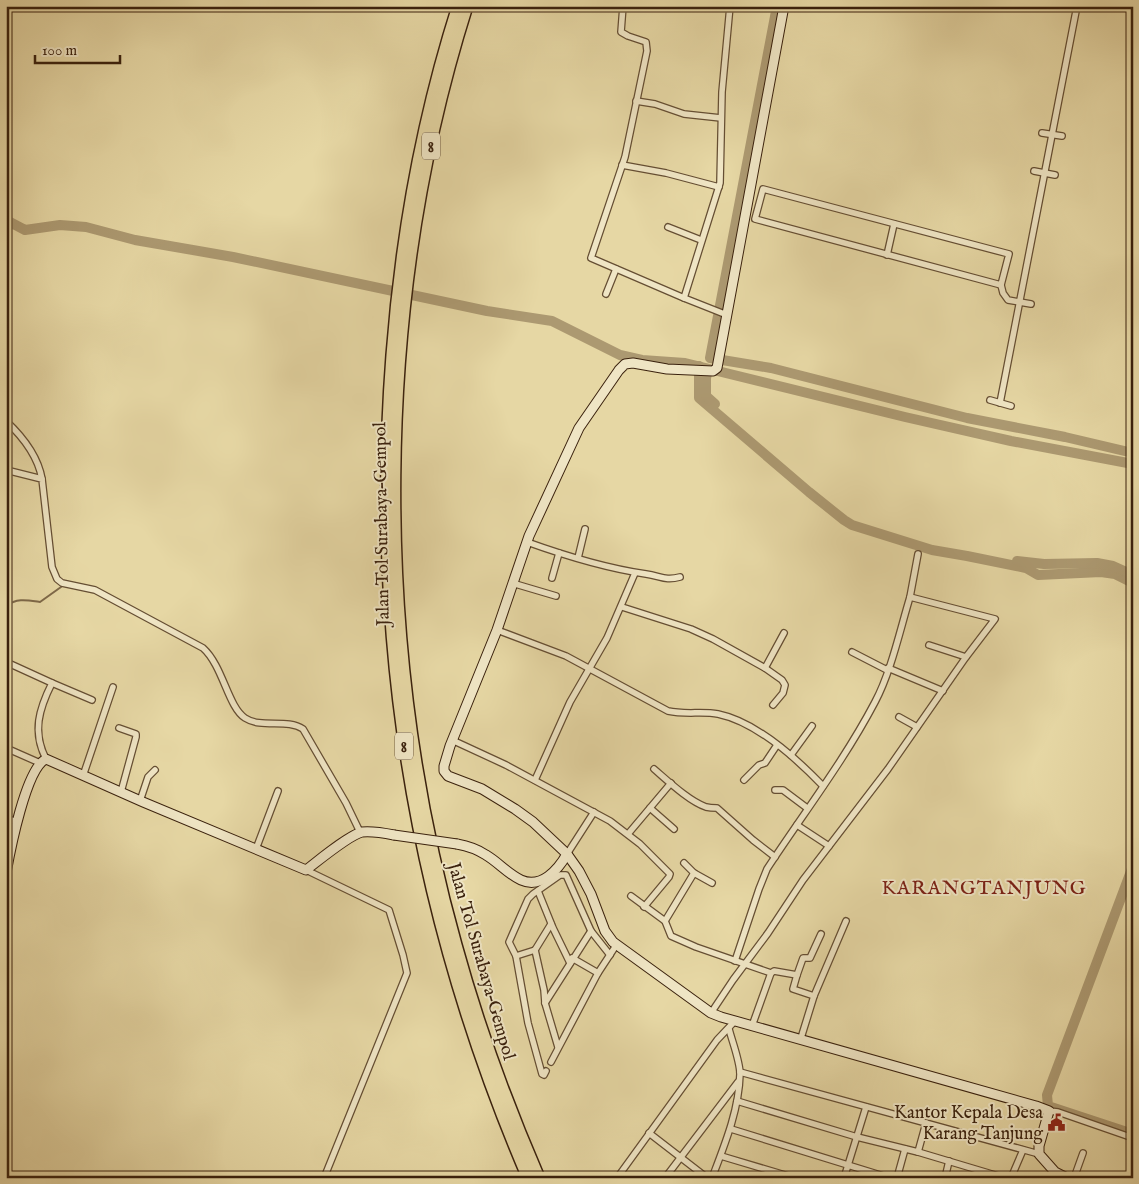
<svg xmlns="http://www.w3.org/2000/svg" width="1139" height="1184" viewBox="0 0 1139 1184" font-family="'IM FELL English',serif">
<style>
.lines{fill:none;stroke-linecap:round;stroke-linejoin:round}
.stream{stroke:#7e6949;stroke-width:2}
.river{stroke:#ac9971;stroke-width:10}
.street-casing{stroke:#654e33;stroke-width:8}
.secondary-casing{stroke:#3a210d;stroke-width:11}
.highway-casing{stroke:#3a210d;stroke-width:14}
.street{stroke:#efe5c4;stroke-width:5.5}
.secondary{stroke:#efe5c4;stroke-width:9}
.highway{stroke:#e6d7a4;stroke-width:11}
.secondary-bridge-casing{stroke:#3a210d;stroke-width:11;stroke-linecap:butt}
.secondary-bridge{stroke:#efe5c4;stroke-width:9}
.labels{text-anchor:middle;stroke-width:4;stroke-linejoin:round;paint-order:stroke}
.shield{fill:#efe5c4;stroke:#705c44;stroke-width:1}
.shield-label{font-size:16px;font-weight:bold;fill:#3a210d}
.street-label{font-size:18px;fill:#3a210d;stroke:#efe5c4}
.poi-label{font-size:18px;fill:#3a210d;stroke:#efe5c4;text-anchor:end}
.quarter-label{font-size:20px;letter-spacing:1px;fill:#7a1f14;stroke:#efe5c4}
</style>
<rect width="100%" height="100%" fill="#e6d7a4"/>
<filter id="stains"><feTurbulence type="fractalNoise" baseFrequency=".004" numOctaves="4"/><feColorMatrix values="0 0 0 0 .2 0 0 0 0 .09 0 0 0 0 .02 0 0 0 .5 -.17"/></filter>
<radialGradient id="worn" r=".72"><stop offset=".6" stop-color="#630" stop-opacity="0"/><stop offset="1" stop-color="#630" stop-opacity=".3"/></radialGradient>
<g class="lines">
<path class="stream" d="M6 606C17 598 26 600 40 602L61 587"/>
<g class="river">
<path d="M777 6 710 358 771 368 967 418 1065 437 1133 453"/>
<path d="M6 220 25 230 60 225 86 227 135 240 233 257 487 311 552 321 620 355 642 360 685 363 905 417 1011 441 1133 464"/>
<path d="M699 366V398L809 492 844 520 852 525 932 550 967 556 1026 568 1038 575 1101 572 1115 574 1133 583"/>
<path d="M708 370 706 378V396L715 404"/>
<path d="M1017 561 1044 564 1097 563 1113 566 1133 575"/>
<path d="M1133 866 1047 1095 1048 1106 1133 1134"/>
</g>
<defs>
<g id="street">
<path d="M623 6 621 32 628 36 646 42 647 51 625 157 591 258 684 298"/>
<path d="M636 101 655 104 684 114 721 118"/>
<path d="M1042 133 1062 136"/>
<path d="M622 165 666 173 719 187"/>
<path d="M1034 171 1055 175"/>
<path d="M763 189 1009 254 1001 285 755 219Z"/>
<path d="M668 227 701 240"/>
<path d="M887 255 894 224"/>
<path d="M1001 285 1003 293 1008 300 1031 304"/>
<path d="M606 294 616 269"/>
<path d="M727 315 684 298 720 183 722 92 730 6"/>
<path d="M990 400 1011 406"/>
<path d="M1000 403 1077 6"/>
<path d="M6 421C23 437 38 456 42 479"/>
<path d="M6 470 42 479 52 567 57 579 62 583 95 590 203 648C223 666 228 707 245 718 262 729 287 718 303 729L346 803 360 832"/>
<path d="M527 542C566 556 605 568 646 574 661 576 665 581 680 577"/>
<path d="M578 558 585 529"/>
<path d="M552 578 559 553"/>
<path d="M512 583 556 596"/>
<path d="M910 597 918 554"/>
<path d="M622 607 691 629 713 639 765 668 782 680 785 685 783 693 773 705"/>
<path d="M497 630 566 656 668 711C685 715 702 711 718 714 757 722 796 758 823 786"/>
<path d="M6 642 8 639"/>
<path d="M929 645 966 657"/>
<path d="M852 652 887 670"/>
<path d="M6 662 52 683C39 709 32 732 46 759"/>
<path d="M765 668 784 633"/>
<path d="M888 668 943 691"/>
<path d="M52 683 92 700"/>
<path d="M899 717 917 727"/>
<path d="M119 728 136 734V737L121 792"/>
<path d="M452 740 506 765 610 821 640 844 670 874 669 877 644 907"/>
<path d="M6 748 40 763"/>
<path d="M791 755 812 726"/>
<path d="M654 769C668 781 689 801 706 807 710 808 713 808 717 808L753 840 775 857"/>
<path d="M83 776 113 687"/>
<path d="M535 780 570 702 607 638 635 573"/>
<path d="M744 780 759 765 765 763 777 745"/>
<path d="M775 790H783L807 808"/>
<path d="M140 801 148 777 155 770"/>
<path d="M650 808 674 829"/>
<path d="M6 818 17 822"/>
<path d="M797 825 829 846"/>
<path d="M628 834 671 783"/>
<path d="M256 849 278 791"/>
<path d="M567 854 594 812"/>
<path d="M684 863 694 873 712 883"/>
<path d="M306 870 389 910 403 955 407 973 324 1178"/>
<path d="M538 891 553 928 570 963"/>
<path d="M631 896 665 921 671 936 696 947 771 973 774 971 797 975 793 989 814 996"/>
<path d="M665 921 694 873"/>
<path d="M535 950 544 990 545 1003 558 1047"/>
<path d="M516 956 535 950 551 924"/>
<path d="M572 958 598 973"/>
<path d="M797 975 803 958H810L821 934"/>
<path d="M545 1003 591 931"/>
<path d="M711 1013 733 980 768 933 803 880 888 769 966 657 995 619 910 597C900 630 891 672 875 702 844 761 803 814 767 869L759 889 735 961"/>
<path d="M752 1026 771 973"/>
<path d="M801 1038 814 996 846 921"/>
<path d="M551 1062 598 973 617 944"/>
<path d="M546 1071 544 1075 542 1074 528 1023 516 956 509 942 528 899 533 894 560 875H566L591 931 610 955"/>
<path d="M740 1072 1039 1154"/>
<path d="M737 1101 857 1137 918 1152 1005 1178"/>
<path d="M1049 1111 1058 1112 1133 1138"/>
<path d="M731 1129 890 1178"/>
<path d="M649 1133 706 1177 710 1178"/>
<path d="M918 1152 926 1123"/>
<path d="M721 1156 795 1178"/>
<path d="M617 1178 717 1040 734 1022"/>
<path d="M665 1178 738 1082"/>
<path d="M712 1178C725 1144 739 1110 740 1074 740 1061 732 1041 729 1029"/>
<path d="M844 1178 866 1107"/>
<path d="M897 1178 905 1149"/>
<path d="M945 1178 949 1161"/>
<path d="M1011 1178 1023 1150"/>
<path d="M1074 1178 1083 1153"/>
</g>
<g id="secondary">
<path d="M784 6 717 368 713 371 667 369 633 363 625 364 619 370 579 428 529 536 497 630 450 746 444 766V771L448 776 482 789 515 809 533 822 567 854 579 871 591 894 605 931 613 942 711 1013 721 1017 1036 1106 1049 1111 1039 1146V1154L1055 1172 1067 1178"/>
<path d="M457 844C468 846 477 849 486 855 498 862 508 874 521 880 541 889 558 870 567 854"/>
<path d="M6 873C10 851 26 768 46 759L143 802 306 870C318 861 349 835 362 832 372 831 384 833 394 835"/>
</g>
<g id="highway">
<path d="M458 6C422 119 401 237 392 355 370 639 415 915 528 1178"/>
<path d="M467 6C373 303 372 646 456 945 478 1025 506 1102 539 1178"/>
</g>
</defs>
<use href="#street" class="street-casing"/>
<use href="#secondary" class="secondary-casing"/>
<use href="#highway" class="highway-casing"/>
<use href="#street" class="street"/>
<use href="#secondary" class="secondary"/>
<use href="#highway" class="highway"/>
<defs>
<path id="secondary-bridge" d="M394 835 457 844"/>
</defs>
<use href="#secondary-bridge" class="secondary-bridge-casing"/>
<use href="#secondary-bridge" class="secondary-bridge"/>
</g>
<defs>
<symbol id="civic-bare" viewBox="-9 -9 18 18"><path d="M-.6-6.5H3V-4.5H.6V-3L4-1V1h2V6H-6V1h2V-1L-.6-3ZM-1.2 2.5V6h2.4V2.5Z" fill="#8f2418" stroke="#efe5c4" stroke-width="2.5" paint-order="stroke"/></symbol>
</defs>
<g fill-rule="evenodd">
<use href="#civic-bare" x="1044" y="1110" width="25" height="25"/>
</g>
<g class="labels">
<g class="shield">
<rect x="422" y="132.5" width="18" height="27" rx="4"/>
<rect x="395" y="732.5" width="18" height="27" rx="4"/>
</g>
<g class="shield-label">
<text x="431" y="152">8</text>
<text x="404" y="752">8</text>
</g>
<g class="street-label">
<text transform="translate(381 524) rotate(-91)" y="6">Jalan Tol Surabaya–Gempol</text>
<text transform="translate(482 961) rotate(74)" y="6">Jalan Tol Surabaya–Gempol</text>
</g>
<g class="poi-label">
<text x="1043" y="1118">Kantor Kepala Desa<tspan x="1043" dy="21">Karang Tanjung</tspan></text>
</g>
<g class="quarter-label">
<text x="984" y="894">KARANGTANJUNG</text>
</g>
</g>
<rect width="1139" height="1184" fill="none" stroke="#e6d7a4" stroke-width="25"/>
<rect x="8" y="8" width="1124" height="1169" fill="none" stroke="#3a210d" stroke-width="2.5"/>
<rect x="12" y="12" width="1114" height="1159" fill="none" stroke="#3a210d"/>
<path d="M35 55v8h85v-8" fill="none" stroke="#3a210d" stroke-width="2.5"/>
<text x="42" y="55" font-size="15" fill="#3a210d" stroke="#efe5c4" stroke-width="4" paint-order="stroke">100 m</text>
<rect width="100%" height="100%" filter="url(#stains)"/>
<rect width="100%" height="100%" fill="url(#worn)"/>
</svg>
